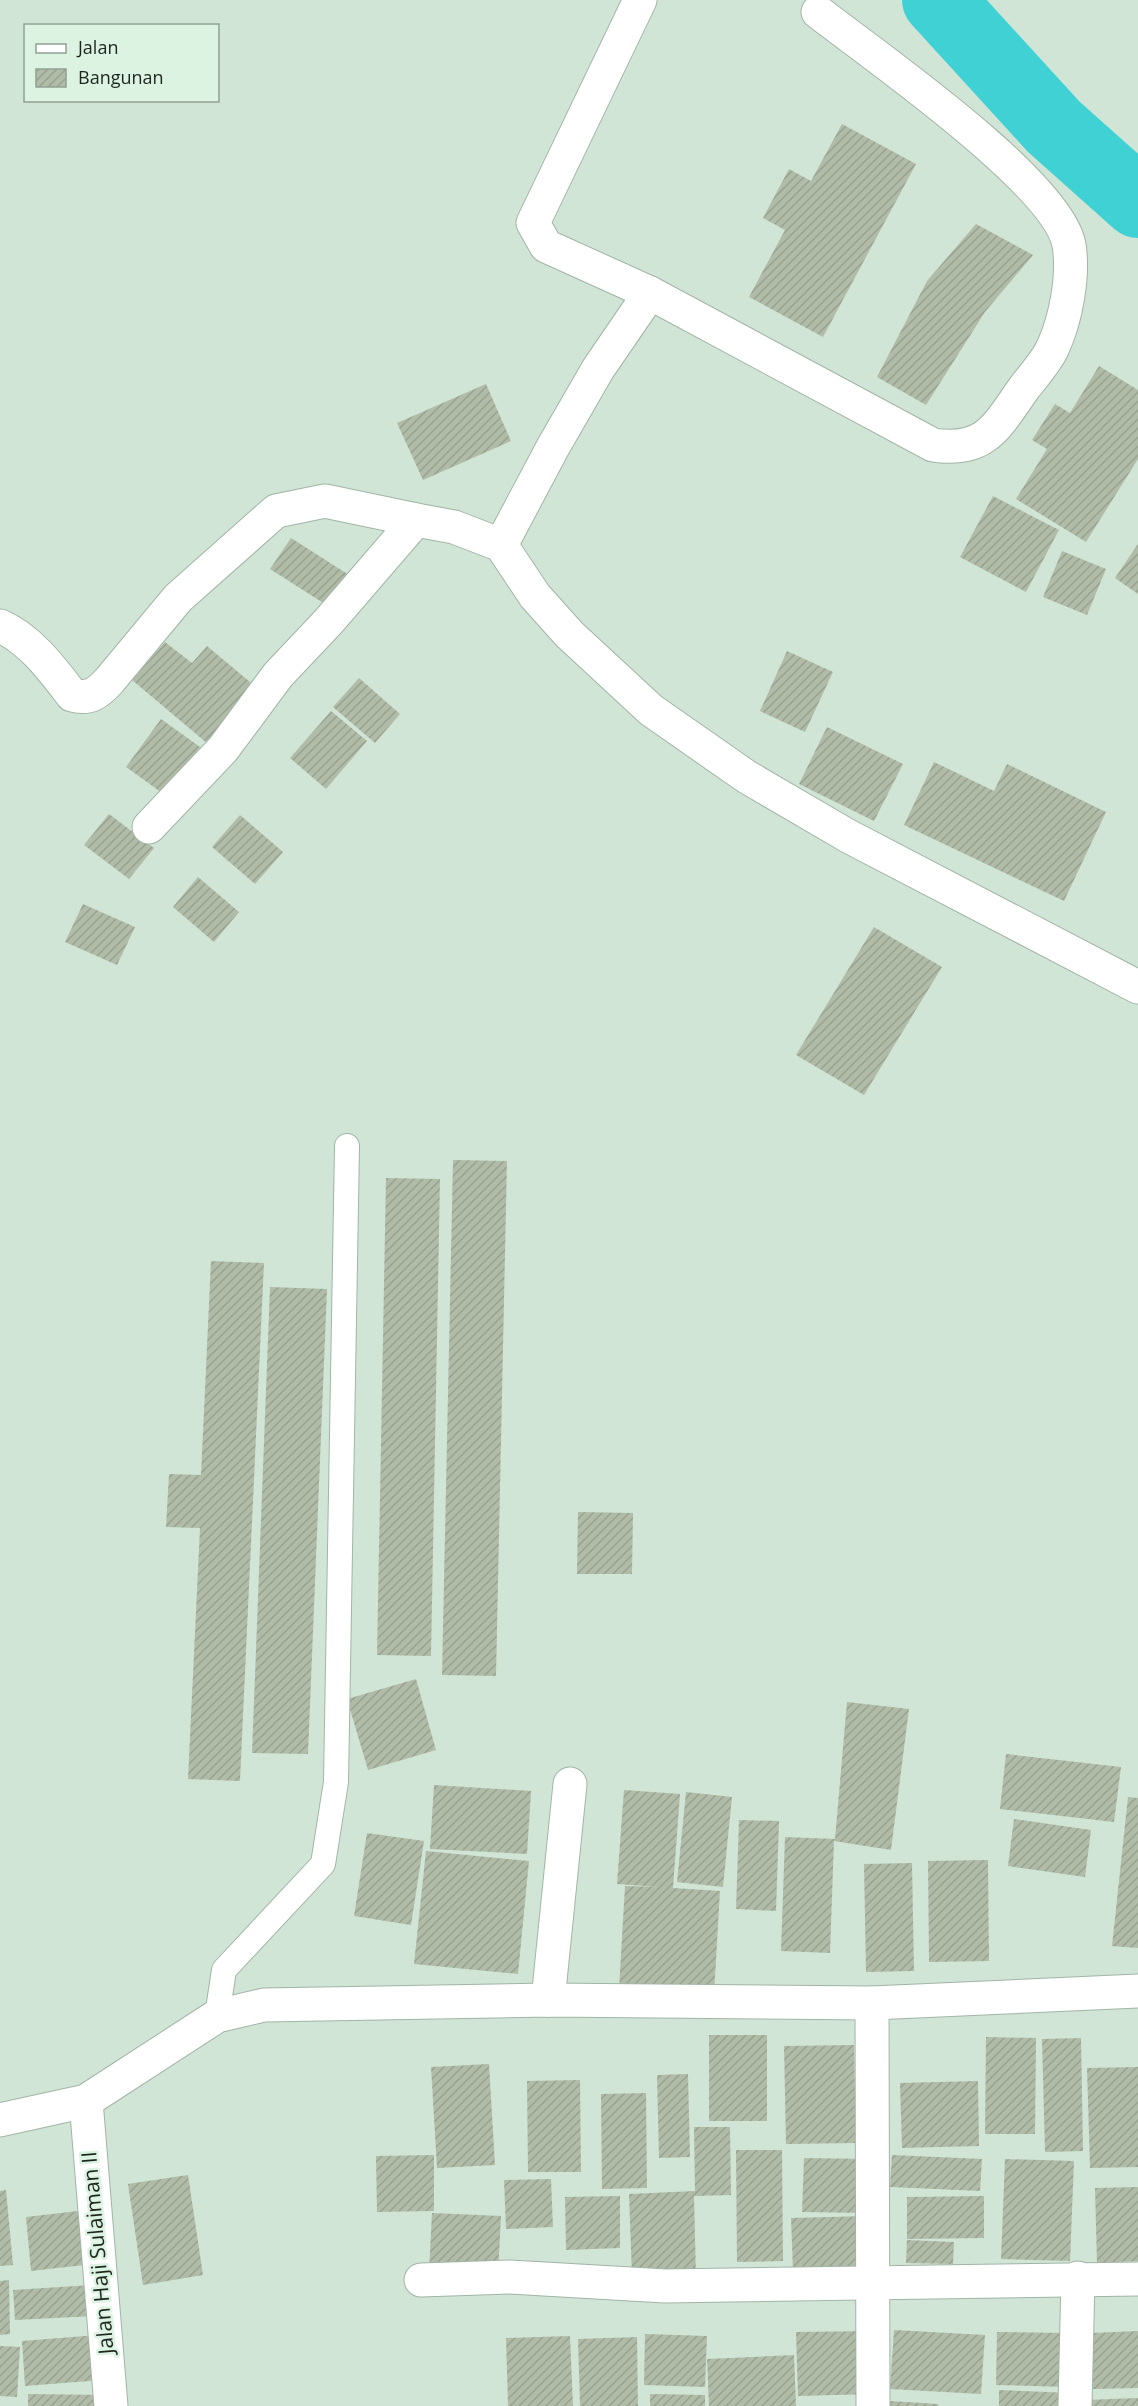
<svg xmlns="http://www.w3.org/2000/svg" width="1138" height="2406" viewBox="0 0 1138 2406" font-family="'Open Sans',sans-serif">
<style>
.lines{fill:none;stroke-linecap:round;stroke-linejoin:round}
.river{stroke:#40d1d4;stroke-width:72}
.building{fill:url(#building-hatch)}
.lane-casing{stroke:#a1b5a6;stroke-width:26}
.street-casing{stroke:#a1b5a6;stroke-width:35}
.lane{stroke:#fff;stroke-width:24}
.street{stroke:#fff;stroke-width:33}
.labels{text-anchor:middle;stroke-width:5;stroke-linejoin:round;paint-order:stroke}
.street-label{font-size:21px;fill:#1d251f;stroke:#ddf3e2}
</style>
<defs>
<pattern id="building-hatch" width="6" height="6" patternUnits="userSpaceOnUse" patternTransform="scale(1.5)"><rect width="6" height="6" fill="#b1bca8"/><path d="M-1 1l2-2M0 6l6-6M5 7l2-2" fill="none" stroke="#98a190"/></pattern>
</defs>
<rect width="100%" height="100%" fill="#d0e5d5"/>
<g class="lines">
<path class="river" d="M938 0 1054 127 1138 202"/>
</g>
<g class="building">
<path d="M842 124 916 164 823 337 749 297 785 230 763 218 789 169 811 181Z"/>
<path d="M976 224 1033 255 985 312 926 405 877 377 927 281Z"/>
<path d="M1099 366 1138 390V459L1086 542 1016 499 1047 449 1032 440 1055 404 1070 413Z"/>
<path d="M486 384 511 441 423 480 397 423Z"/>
<path d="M993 496 1059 530 1026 592 960 557Z"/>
<path d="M291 538 349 575 328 606 270 569Z"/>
<path d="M1138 544V594L1115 578Z"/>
<path d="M1062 551 1106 569 1087 615 1043 597Z"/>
<path d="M165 642 192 663 207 646 256 687 208 744 132 680Z"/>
<path d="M787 651 833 672 805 732 760 711Z"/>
<path d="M359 678 400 714 375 743 333 707Z"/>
<path d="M331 711 367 741 326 789 290 758Z"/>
<path d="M161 719 200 747 165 795 126 767Z"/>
<path d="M827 727 903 764 874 821 799 784Z"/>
<path d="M934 762 994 791 1007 764 1106 812 1064 901 904 825Z"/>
<path d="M109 814 154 848 129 879 84 845Z"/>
<path d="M240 815 283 852 255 884 212 847Z"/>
<path d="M198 877 239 912 214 942 173 907Z"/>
<path d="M83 904 135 927 117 965 65 942Z"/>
<path d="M874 927 942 967 864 1095 796 1055Z"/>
<path d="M453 1160 507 1161 496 1676 442 1675Z"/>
<path d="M386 1178 440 1179 431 1656 377 1655Z"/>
<path d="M211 1261 264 1263 240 1781 188 1779 200 1528 166 1527 169 1474 201 1475Z"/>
<path d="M270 1287 327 1289 308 1754 252 1753Z"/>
<path d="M578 1512 633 1513 632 1574H577Z"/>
<path d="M416 1679 436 1750 368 1770 347 1699Z"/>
<path d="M847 1702 909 1709 891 1850 834 1841 830 1953 781 1951 785 1837 835 1839Z"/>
<path d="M1006 1754 1121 1767 1114 1822 1000 1809Z"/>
<path d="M434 1785 531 1791 527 1854 430 1849Z"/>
<path d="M624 1790 680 1794 673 1888 720 1891 714 1995 619 1989 625 1886 659 1887 617 1884Z"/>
<path d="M686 1792 732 1797 723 1887 677 1882Z"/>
<path d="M1128 1797 1138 1798V1948L1112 1946Z"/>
<path d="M1014 1819 1091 1830 1085 1877 1008 1866Z"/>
<path d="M739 1820 779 1821 776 1911 736 1909Z"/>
<path d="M367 1833 424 1841 411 1925 354 1916Z"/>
<path d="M426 1851 529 1861 518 1974 414 1964Z"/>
<path d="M988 1860 989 1961 929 1962 928 1861Z"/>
<path d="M912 1863 914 1971 866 1972 864 1864Z"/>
<rect x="709" y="2035" width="58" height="86"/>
<path d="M986 2037 1036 2038 1035 2134H985Z"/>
<path d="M1081 2038 1083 2151 1045 2152 1042 2039Z"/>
<path d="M854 2045 856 2143 786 2144 784 2046Z"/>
<path d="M489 2064 495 2165 437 2168 431 2067Z"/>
<path d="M1138 2067V2167L1090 2168 1087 2068Z"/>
<path d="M688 2074 690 2157 659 2158 657 2075Z"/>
<path d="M580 2080 581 2172H528L527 2081Z"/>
<path d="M978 2081 979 2146 902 2148 900 2083Z"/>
<path d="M646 2093 647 2188 602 2189 601 2094Z"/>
<path d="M694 2127H730L731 2195 694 2196 696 2277 632 2276 629 2194 695 2191Z"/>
<path d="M736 2150H782L783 2261 737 2262Z"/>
<path d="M434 2155V2211L377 2212 376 2156Z"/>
<path d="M892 2155 982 2159 980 2191 890 2187Z"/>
<path d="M804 2158 866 2159 864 2213 802 2212Z"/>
<path d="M1005 2159 1074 2161 1070 2261 1001 2259Z"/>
<path d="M188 2175 203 2275 143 2285 128 2184Z"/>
<path d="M551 2179 553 2227 506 2229 504 2180Z"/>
<path d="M1138 2187V2261L1097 2263 1095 2188Z"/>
<path d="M6 2190 13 2265 0 2266V2191Z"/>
<path d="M620 2196V2248L566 2250 565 2197Z"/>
<path d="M984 2196V2238L907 2239V2197Z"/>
<path d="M78 2211 84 2265 31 2271 26 2217Z"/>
<path d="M432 2213 501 2216 498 2275 429 2272Z"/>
<path d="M867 2216 869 2269 793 2271 791 2218Z"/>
<path d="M907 2240 954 2242 953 2264 906 2263Z"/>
<path d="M9 2280 10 2334 0 2335V2281Z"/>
<path d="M92 2285 94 2316 15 2320 13 2290Z"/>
<path d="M894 2330 985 2335 981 2394 890 2389Z"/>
<path d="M872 2331 873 2394 798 2396 796 2332Z"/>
<path d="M1138 2331V2388L1093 2389 1092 2333Z"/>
<path d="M997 2332 1069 2333 1067 2387 996 2385Z"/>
<path d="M645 2334 707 2336 705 2387 644 2385Z"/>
<path d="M98 2335 102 2380 25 2386 22 2341Z"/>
<path d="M570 2336 573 2406H508L506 2338Z"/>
<path d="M637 2337 638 2406H580L578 2339Z"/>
<path d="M0 2346 20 2347 17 2397 0 2396Z"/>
<path d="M794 2355 796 2406H709L707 2359Z"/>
<path d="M999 2390 1071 2393V2406H999Z"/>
<path d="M28 2394 106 2395 105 2406H28Z"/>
<path d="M650 2394 705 2395V2406H650Z"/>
<path d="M1138 2398V2406H1086V2400Z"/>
<path d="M890 2401 938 2404V2406H890Z"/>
</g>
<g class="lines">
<defs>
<path id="lane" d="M217 2016 224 1970 323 1864 336 1782 347 1146"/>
<g id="street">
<path d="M640 0 533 223 546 246 650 293 933 445C986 453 997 426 1024 388 1034 375 1047 361 1053 347 1066 319 1074 275 1069 245 1058 183 872 54 818 12"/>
<path d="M501 545 553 447 598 369 650 293"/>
<path d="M0 626C30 639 52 669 72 695 89 700 98 693 109 681L178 598 276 511 325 501 416 520"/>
<path d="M149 827 223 749 278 675 329 621 416 520 454 527 501 545 535 596 569 634 651 710 747 777 848 836 1138 987"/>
<path d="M548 2000 570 1784"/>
<path d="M872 2003 873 2406"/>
<path d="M86 2101 111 2406"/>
<path d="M0 2120 86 2101 217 2016 264 2005 548 2000 872 2003 1138 1991"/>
<path d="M421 2280 510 2277 665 2286 1138 2279"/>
<path d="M1075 2406 1078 2278"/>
</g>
</defs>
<use href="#lane" class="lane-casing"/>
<use href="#street" class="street-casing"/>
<use href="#lane" class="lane"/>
<use href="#street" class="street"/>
</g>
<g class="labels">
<g class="street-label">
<text transform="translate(98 2253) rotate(-95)" y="7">Jalan Haji Sulaiman II</text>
</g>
</g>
<rect x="24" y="24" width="195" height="78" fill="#ddf3e2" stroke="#90a194" stroke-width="1.5"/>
<rect x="36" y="44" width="30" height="9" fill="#ffffff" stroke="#90a194" stroke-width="1.5"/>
<text x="78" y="54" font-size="18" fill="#1d251f">Jalan</text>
<rect x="36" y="69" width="30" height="18" fill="url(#building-hatch)" stroke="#90a194" stroke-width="1.5"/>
<text x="78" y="84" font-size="18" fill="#1d251f">Bangunan</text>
</svg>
